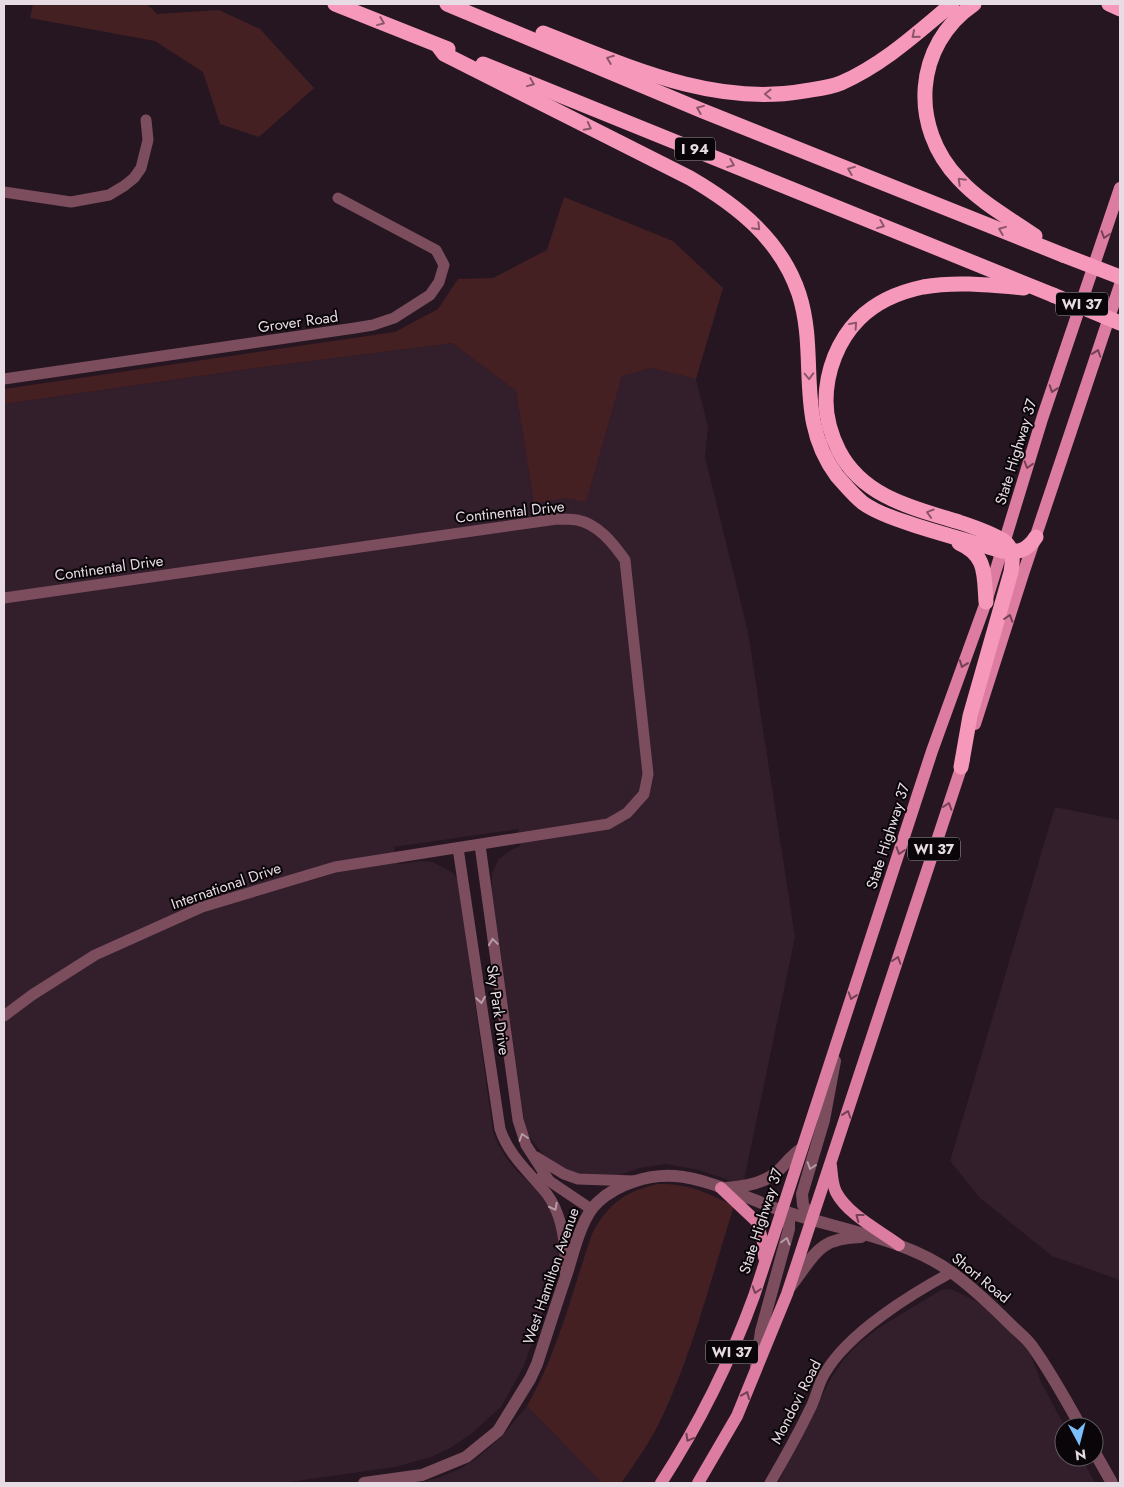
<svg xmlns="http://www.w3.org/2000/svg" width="1124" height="1487" viewBox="0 0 1124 1487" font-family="Jost,sans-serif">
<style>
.built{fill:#331e2c}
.green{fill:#452023}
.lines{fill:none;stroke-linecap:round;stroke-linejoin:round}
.minor{stroke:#7b4d5d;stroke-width:11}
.tertiary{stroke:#7b4d5d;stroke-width:12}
.primary{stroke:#dc7ca0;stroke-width:12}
.motorway{stroke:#f698ba;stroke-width:15}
.motorway-bridge{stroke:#f698ba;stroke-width:15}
.oneway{stroke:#8c566a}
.oneway2{stroke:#734054}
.oneway3{stroke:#b69ca7}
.labels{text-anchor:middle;stroke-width:4;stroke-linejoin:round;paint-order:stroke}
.shield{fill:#0a0508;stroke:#a59ca1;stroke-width:1}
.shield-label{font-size:14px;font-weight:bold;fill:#e7dce3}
.street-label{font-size:15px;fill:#e7dce3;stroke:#0a0508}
</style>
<rect width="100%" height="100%" fill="#251621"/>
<g class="built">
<path d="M452 343 516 391 534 502 566 497 586 501 622 376 651 368 696 379 708 427 705 457 748 632 795 937 743 1185 699 1170 666 1164 640 1168 614 1177 592 1178 567 1171 548 1160 533 1142 525 1128 492 892V873L499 859 511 850 520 846 518 829 394 847 398 864 423 861 433 862 453 873 458 880 493 1131 498 1144 507 1159 518 1172 540 1193 552 1208 558 1224 560 1260 524 1366 501 1407 472 1433 452 1447 431 1457 395 1467 283 1483H4V404L249 369Z"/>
<path d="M1055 807 1120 820V1280L1052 1256 980 1198 950 1161Z"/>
<path d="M947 1289H951L976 1301 992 1312 1030 1353 1041 1382 1065 1427 1064 1457H1081L1095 1483H778L831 1378 844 1359 859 1343 880 1327 941 1290Z"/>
<path d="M527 1406 602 1483H418L440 1477 460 1469 477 1458 500 1438Z"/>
</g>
<g class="green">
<path d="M33 4H147L157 14 219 10 260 29 314 88 259 137 220 124 203 72 155 41 30 18Z"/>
<path d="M564 197 673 241 723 288 696 379 651 368 622 376 586 502 566 498 534 503 516 391 452 343 249 369 4 404V389L395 332 438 309 458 279 493 278 547 250Z"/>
<path d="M658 1184C690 1184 706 1192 734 1206 712 1275 694 1348 663 1415 652 1439 636 1462 621 1483H602L527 1406C558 1352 572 1292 592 1234 608 1204 625 1191 658 1184Z"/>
</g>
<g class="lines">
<g class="minor">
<path d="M4 192 71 202 109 195 124 186 134 178 141 168 148 140 146 120"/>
<path d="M4 379 355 328 373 325 394 318 430 295 439 282 444 265 436 250 338 198"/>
<path d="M4 598 557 519C563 519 570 519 577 520 598 524 613 543 625 560L648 774 644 794 627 813 608 824 335 867 202 907 95 955 32 995 4 1016"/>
<path d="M480 845 518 1120 526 1145 548 1179"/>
<path d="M458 848 500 1129C509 1156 530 1173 547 1194 563 1216 566 1244 565 1271"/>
<path d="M536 1157 564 1174 578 1179 634 1181"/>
<path d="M542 1176 591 1209"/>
<path d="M770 1483C784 1459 798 1434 810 1409 816 1398 818 1384 825 1373 848 1333 911 1294 952 1272"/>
</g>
<g class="tertiary">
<path d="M726 1188C743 1187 765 1183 778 1171 787 1162 791 1156 801 1149"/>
<path d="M812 1219 803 1205 802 1194 824 1120 835 1061"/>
<path d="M790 1287C815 1256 816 1238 861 1237"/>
<path d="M756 1366 761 1331 789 1229V1221L782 1210"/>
<path d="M1094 1451 1112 1483"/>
<path d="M364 1483 422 1475 466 1457 498 1431 530 1379 537 1364C547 1333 557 1302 568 1270 574 1250 582 1216 598 1202 617 1184 649 1174 675 1176 707 1178 749 1199 780 1210 835 1229 907 1238 954 1274 974 1289 992 1306 1010 1324 1017 1331 1026 1338 1032 1346 1050 1371 1066 1400 1081 1427"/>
</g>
<g class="primary">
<path d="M975 724 1023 574 1120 285"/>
<path d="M831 1166C832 1174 832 1184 836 1192 847 1214 880 1231 899 1245"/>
<path d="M721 1188 757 1222 763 1242 764 1257"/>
<path d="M661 1483C699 1424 730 1362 754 1296L932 751 986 602 1042 419 1120 188"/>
<path d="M698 1483 737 1416 787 1294 964 759"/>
</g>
<g class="motorway">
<path d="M335 4 448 49"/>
<path d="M447 4 703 111 1063 255"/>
<path d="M974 4C914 45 909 127 959 179 980 202 1009 218 1035 236"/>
<path d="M1109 4 1120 9"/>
<path d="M543 33C625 65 713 107 804 91 816 89 829 88 841 83 884 64 917 33 952 4"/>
<path d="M438 46 444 54 690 178C738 206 781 240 799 294 819 356 794 419 837 476 845 485 853 495 863 503 877 513 895 519 911 524 941 534 972 542 1002 551 1018 553 1027 551 1036 537"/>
<path d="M483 64 1053 295"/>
<path d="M959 543C987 555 984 575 986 602"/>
<path d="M961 767 970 716 1011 572C1013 560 1014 549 1004 541 990 532 974 527 959 522 913 508 863 497 839 451 831 435 826 419 826 401 826 371 838 340 859 319 876 302 899 292 923 287 956 281 991 285 1024 288"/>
</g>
<g class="motorway-bridge">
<path d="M1063 255 1120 277"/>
<path d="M1053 295 1120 323"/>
</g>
</g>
<defs><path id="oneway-chevron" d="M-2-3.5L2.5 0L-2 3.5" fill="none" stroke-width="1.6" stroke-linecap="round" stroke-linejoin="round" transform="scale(1.25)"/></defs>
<g class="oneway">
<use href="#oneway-chevron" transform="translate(381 22) rotate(22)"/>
<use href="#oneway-chevron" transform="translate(915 35) rotate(140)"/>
<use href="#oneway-chevron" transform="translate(610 59) rotate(-159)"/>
<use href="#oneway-chevron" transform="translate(531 83) rotate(22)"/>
<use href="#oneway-chevron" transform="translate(768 94) rotate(-179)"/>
<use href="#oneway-chevron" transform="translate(700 109) rotate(-158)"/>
<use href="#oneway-chevron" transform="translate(588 127) rotate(27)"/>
<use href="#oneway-chevron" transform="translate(731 164) rotate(22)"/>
<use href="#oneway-chevron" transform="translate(851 170) rotate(-158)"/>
<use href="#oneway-chevron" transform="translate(961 181) rotate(-135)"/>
<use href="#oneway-chevron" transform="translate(881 225) rotate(22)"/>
<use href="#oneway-chevron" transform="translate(757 227) rotate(46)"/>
<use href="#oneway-chevron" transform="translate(1002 230) rotate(-158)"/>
<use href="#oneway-chevron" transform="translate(854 325) rotate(-48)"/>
<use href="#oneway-chevron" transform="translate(809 376) rotate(88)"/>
<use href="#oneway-chevron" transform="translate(930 513) rotate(-163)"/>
</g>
<g class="oneway2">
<use href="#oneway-chevron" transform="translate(1105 235) rotate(108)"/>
<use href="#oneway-chevron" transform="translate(1097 353) rotate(-71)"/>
<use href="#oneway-chevron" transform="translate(1053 389) rotate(109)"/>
<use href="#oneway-chevron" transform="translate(1028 465) rotate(107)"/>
<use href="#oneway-chevron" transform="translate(1009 618) rotate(-72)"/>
<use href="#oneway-chevron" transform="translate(963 664) rotate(110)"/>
<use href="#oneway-chevron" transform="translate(948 806) rotate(-72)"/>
<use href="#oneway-chevron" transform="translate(900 851) rotate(108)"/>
<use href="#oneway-chevron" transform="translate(897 960) rotate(-72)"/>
<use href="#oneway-chevron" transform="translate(852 996) rotate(109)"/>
<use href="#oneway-chevron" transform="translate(847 1114) rotate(-71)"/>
<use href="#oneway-chevron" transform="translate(859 1217) rotate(-143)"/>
<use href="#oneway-chevron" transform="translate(756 1290) rotate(108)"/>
<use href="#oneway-chevron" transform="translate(746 1395) rotate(-68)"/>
<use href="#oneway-chevron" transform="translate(689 1438) rotate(119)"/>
</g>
<g class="oneway3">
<use href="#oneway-chevron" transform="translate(493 942) rotate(-98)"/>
<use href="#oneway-chevron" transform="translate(481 1000) rotate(81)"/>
<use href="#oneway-chevron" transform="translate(523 1137) rotate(-108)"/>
<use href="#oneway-chevron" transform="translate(811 1166) rotate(108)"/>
<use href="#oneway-chevron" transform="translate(554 1207) rotate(63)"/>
<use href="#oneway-chevron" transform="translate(786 1241) rotate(-75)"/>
</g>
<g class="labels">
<g class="shield">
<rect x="675" y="137.5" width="40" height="23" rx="4"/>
<rect x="1056" y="292.5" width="52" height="23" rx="4"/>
<rect x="908" y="837.5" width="52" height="23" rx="4"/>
<rect x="706" y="1340.5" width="52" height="23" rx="4"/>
</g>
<g class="shield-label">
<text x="695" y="154">I 94</text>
<text x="1082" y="309">WI 37</text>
<text x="934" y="854">WI 37</text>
<text x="732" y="1357">WI 37</text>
</g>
<g class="street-label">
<text transform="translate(298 322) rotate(-8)" y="5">Grover Road</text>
<text transform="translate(1016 452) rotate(-73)" y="5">State Highway 37</text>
<text transform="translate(510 512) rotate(-6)" y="5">Continental Drive</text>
<text transform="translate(109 568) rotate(-8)" y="5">Continental Drive</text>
<text transform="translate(888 836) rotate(-72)" y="5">State Highway 37</text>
<text transform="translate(226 886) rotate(-19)" y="5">International Drive</text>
<text transform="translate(498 1010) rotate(82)" y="5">Sky Park Drive</text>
<text transform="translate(761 1221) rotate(-72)" y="5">State Highway 37</text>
<text transform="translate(551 1276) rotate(-71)" y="5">West Hamilton Avenue</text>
<text transform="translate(981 1278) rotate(39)" y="5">Short Road</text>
<text transform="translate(796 1402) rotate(-63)" y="5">Mondovi Road</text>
</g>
</g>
<rect width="1124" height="1487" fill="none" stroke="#e7dce3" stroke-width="10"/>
<g transform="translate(1079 1442) rotate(173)"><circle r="24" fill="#0a0508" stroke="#625b60"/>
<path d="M0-4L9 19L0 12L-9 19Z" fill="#7bbef9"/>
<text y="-8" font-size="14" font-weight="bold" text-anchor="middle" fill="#e7dce3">N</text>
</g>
</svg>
